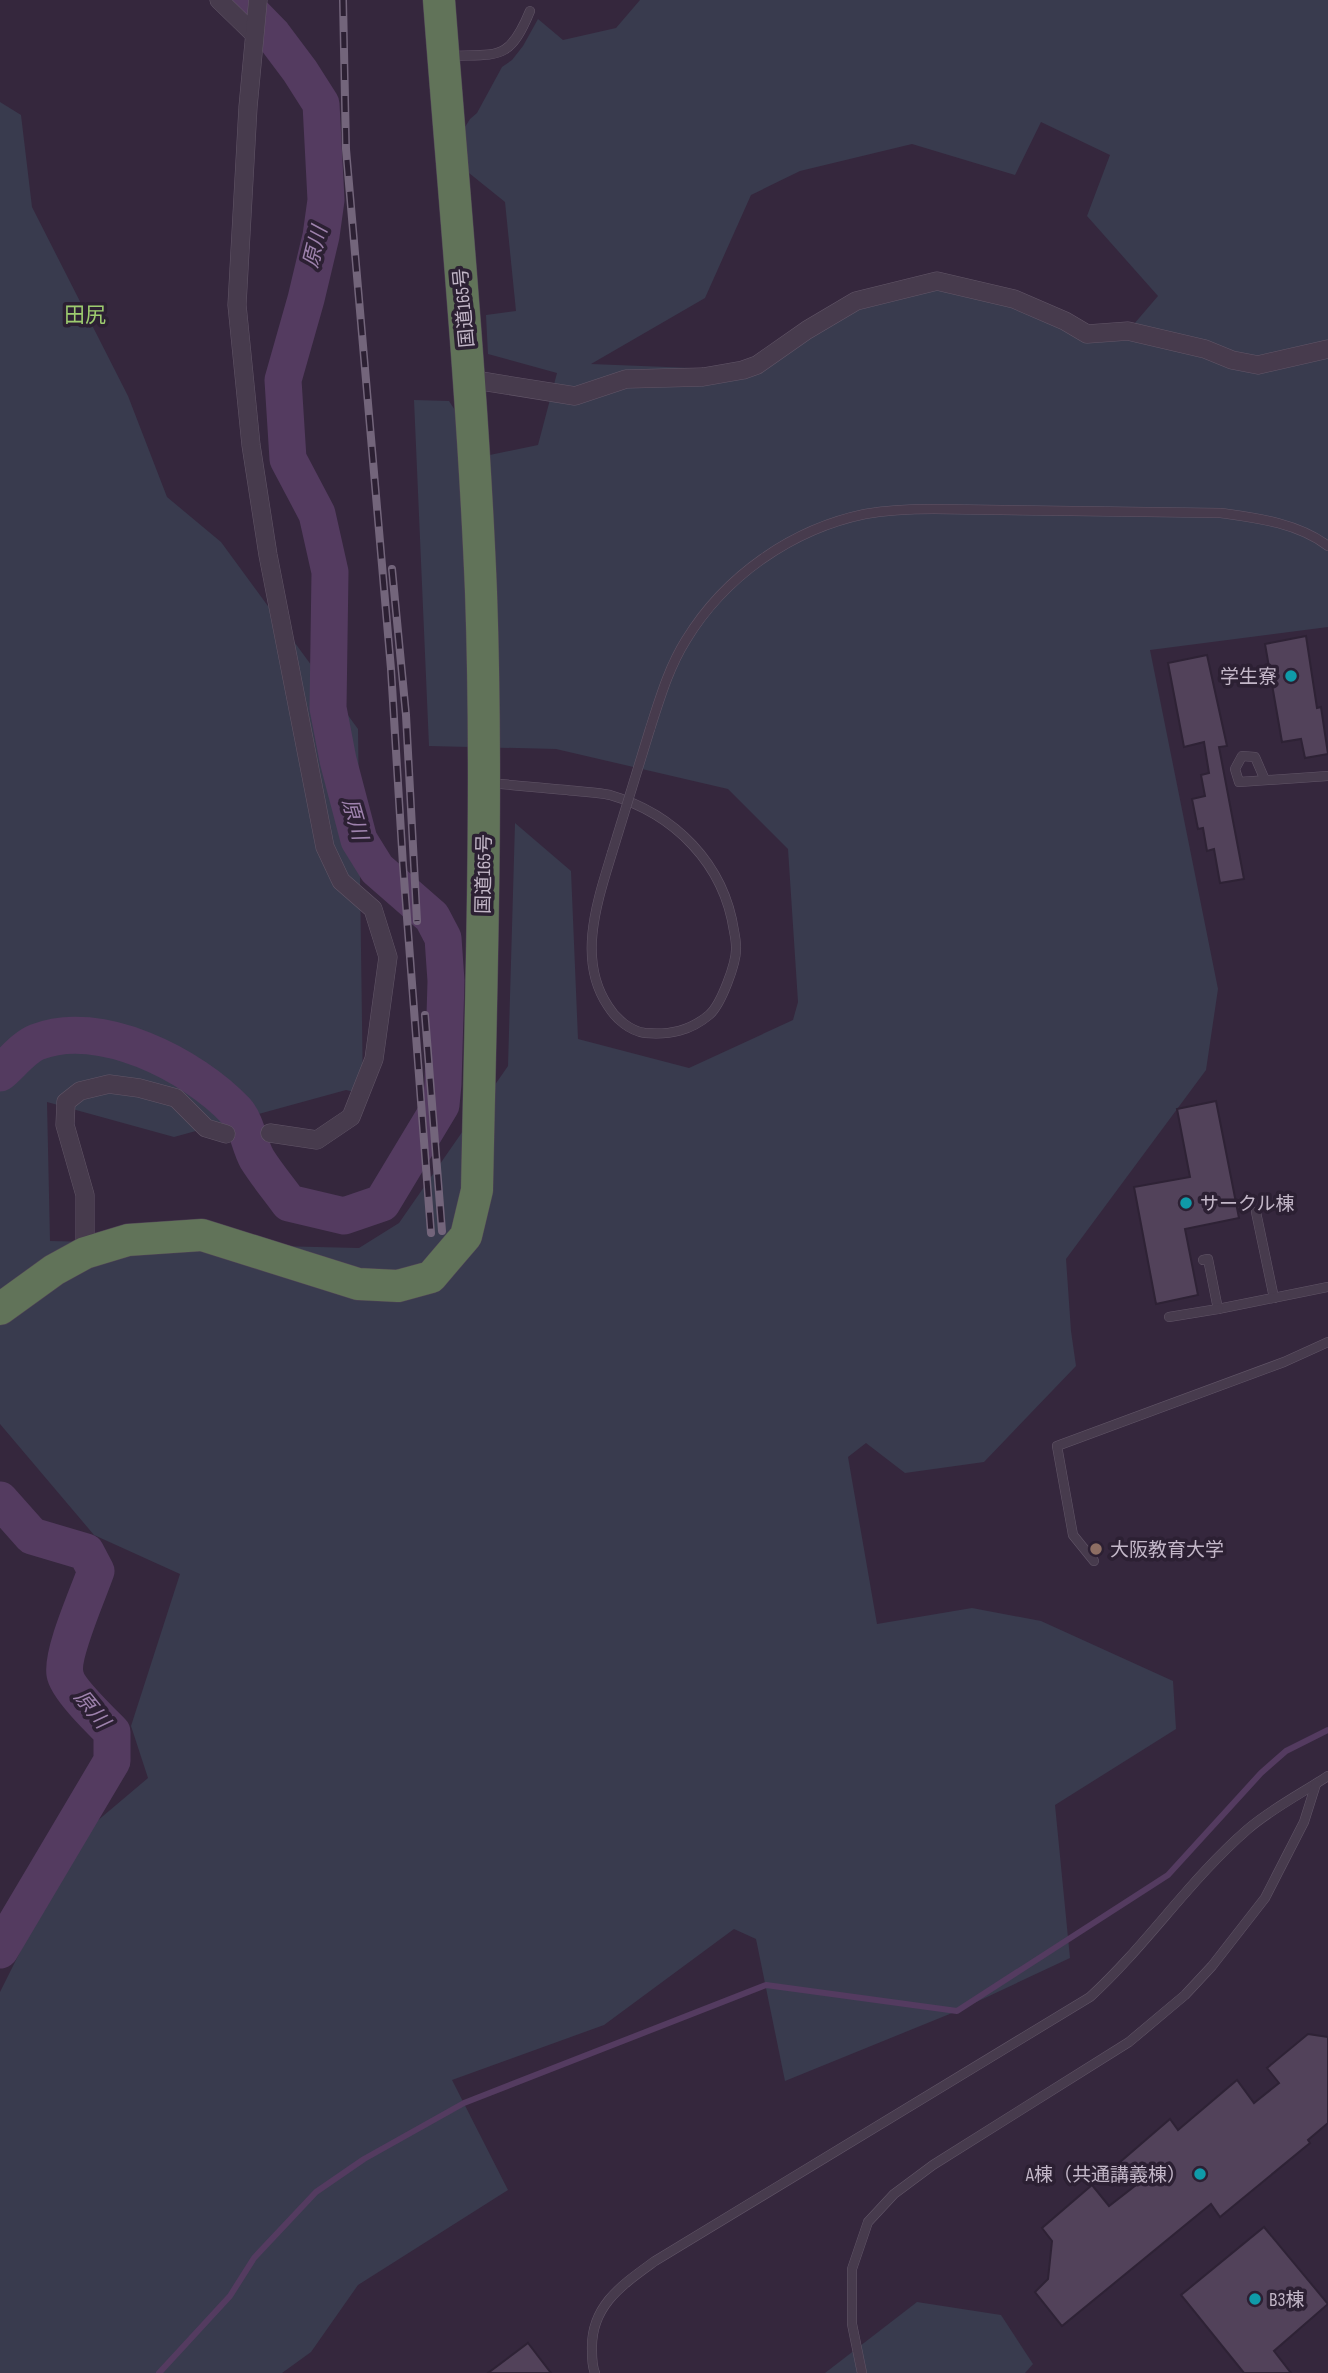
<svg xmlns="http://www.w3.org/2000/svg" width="1328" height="2373" viewBox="0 0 1328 2373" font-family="'Sofia Sans Condensed','Noto Sans JP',sans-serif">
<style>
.green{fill:#393b4e;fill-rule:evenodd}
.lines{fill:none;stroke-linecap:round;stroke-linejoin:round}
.stream{stroke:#543b60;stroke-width:6}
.river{stroke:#543b60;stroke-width:37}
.building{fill:#52425a;stroke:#2e2235;stroke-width:2}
.lane-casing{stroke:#625668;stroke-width:10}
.street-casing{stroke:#625668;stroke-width:19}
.highway-casing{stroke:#4f4355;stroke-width:33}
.lane{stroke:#473b4d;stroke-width:9}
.street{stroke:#473b4d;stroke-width:18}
.highway{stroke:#617359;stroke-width:32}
.rail-casing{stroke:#73657b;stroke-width:8}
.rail{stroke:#2c2033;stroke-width:5;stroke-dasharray:16;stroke-linecap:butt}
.lane-bridge-casing{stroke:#625668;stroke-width:10;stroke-linecap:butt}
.lane-bridge{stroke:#473b4d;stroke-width:9}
.culture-dot{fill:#0f9aa8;stroke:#2c2033;stroke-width:2.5}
.education-dot{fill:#8d6e63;stroke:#2c2033;stroke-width:2.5}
.labels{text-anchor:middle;stroke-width:7;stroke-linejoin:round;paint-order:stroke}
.street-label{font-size:19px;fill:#c3b7c8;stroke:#2c2033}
.poi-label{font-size:19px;fill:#c3b7c8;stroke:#2c2033;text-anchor:start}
.water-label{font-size:21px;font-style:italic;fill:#9e82ad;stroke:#2c2033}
.neighbourhood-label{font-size:21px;fill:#9dcb6f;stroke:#2c2033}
</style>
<rect width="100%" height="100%" fill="#35273d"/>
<g class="green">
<path d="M640 0H1328V627L1150 650 1218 989 1206 1070 1066 1259 1071 1331 1076 1366 984 1462 905 1473 866 1443 848 1457 877 1624 972 1608 1041 1621 1173 1681 1176 1729 1055 1805 1070 1958 957 2011 785 2081 756 1939 734 1929 604 2025 452 2080 508 2190 358 2285 311 2352 282 2373H0V1992L77 1838 148 1778 131 1726 180 1574 94 1535 0 1424V102L21 115 32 207 128 396 167 497 221 542 358 729 363 1094 346 1090 174 1137 47 1102 50 1241 359 1248 399 1223 508 1066 515 823 571 871 578 1039 689 1068 793 1020 798 1002 788 849 728 789 556 749 429 746 414 400 449 401 485 456 538 445 557 373 488 354 486 315 516 311 505 202 469 173 465 127 470 119 477 113 502 67 512 60 523 46 538 19 563 40 616 28ZM1041 122 1110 155 1087 216 1158 296 1128 331 1087 334 937 281 856 301 743 370 591 364 705 298 751 195 800 171 912 144 1015 175Z"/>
<path d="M917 2302 1001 2315 1033 2364 1025 2373H825Z"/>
</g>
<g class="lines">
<path class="stream" d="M159 2373 230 2296 254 2258 316 2192 364 2159 464 2103 766 1985 957 2011 1168 1875 1261 1773 1286 1751 1328 1730"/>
<g class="river">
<path d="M0 1073C11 1064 24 1047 37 1042 99 1017 193 1065 236 1111 247 1123 249 1145 257 1159 267 1175 279 1189 289 1203L344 1216 382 1203 441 1105 443 1084 446 981 443 938 432 917 377 869 359 840 338 760 328 708 330 572 317 514 288 459 283 380 306 299 321 236 326 200 321 104 300 71 273 35 239 0"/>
<path d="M0 1500 32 1536 86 1552 96 1571C88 1594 61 1654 65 1674 67 1688 101 1721 112 1732V1761L0 1950"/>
</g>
</g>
<g class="building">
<path d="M1306 636 1317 708 1321 707 1328 754 1305 758 1301 739 1282 742 1265 644Z"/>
<path d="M1207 655 1227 746 1219 747 1244 879 1220 883 1214 849 1207 851 1203 828 1198 829 1192 799 1205 796 1201 775 1209 773 1204 742 1184 747 1168 663Z"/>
<path d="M1216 1101 1239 1218 1185 1229 1198 1295 1156 1304 1134 1187 1190 1177 1177 1109Z"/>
<path d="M1308 2034 1328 2037V2123L1308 2140 1310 2143 1220 2217 1211 2204 1062 2326 1035 2292 1048 2279 1052 2241 1042 2228 1092 2185 1109 2206 1136 2185 1119 2163 1170 2119 1178 2130 1237 2080 1254 2103 1279 2083 1267 2068Z"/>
<path d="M1264 2227 1328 2304 1274 2351 1291 2373H1244L1181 2295Z"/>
<path d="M528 2343 551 2373H488Z"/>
</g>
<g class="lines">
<defs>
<g id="lane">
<path d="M449 56C498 54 509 62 530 11"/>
<path d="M650 729C660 698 669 667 686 640 725 576 792 529 865 514 888 510 911 509 934 509L1221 513C1257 518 1298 523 1328 546"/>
<path d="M1265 780 1255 757 1242 756 1235 769 1239 782 1328 776"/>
<path d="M488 783C515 785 541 788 567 790 581 792 596 792 610 795 675 814 724 864 734 931 735 936 736 942 736 947 737 962 721 1005 709 1015 690 1031 670 1035 645 1033 630 1031 616 1019 608 1006 577 960 597 902 612 853"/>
<path d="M1256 1212 1274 1298"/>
<path d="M1203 1260 1208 1259 1218 1309 1328 1287"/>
<path d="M1169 1317 1218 1309"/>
<path d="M1094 1561 1073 1535 1057 1446 1284 1362 1328 1342"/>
<path d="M595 2373C592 2366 592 2359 592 2351 590 2306 622 2285 655 2261L1090 1997C1147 1945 1189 1880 1248 1829 1271 1809 1302 1793 1328 1776"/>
<path d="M862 2373 852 2324V2269L868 2222 894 2194 933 2165 1129 2042 1185 1995 1212 1966 1265 1898 1304 1822 1316 1784"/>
</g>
<g id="street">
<path d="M219 0 254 34"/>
<path d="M258 0 248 107 237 305 251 445 268 555 325 847 341 881 373 909 388 957 374 1059 351 1117 317 1140 270 1133"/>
<path d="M469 379 575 396 626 379 703 377 743 370 757 365 807 330 856 301 937 281 1014 299 1065 321 1087 334 1128 331 1205 349 1232 360 1258 365 1328 349"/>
<path d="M85 1253V1195L65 1125 66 1102 80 1091 109 1084 139 1088 176 1098 206 1128 226 1134"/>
</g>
<path id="highway" d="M0 1309 54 1270 85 1253 128 1240 202 1235 358 1284 398 1286 431 1277 466 1236 477 1190C481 991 488 791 481 592 473 394 454 197 439 0"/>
</defs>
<use href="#lane" class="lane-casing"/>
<use href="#street" class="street-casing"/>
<use href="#highway" class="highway-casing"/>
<use href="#lane" class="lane"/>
<use href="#street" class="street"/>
<use href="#highway" class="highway"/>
<defs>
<g id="rail">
<path d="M343 0 346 149 391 669 403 865 431 1233"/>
<path d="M392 569 406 715 417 921"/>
<path d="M425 1015 442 1231"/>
</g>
</defs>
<use href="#rail" class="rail-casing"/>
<use href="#rail" class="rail"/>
<defs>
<path id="lane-bridge" d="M612 853 650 729"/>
</defs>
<use href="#lane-bridge" class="lane-bridge-casing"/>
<use href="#lane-bridge" class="lane-bridge"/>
</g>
<g class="culture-dot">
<circle cx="1291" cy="676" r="7"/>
<circle cx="1186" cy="1203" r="7"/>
<circle cx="1200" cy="2174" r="7"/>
<circle cx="1255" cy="2299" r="7"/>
</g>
<circle class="education-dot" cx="1096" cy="1549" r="7"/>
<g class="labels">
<g class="street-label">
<text transform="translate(463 308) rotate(-95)" y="7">国道165号</text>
<text transform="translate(483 874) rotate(-89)" y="7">国道165号</text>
</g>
<g class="poi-label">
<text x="1277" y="683" text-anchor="end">学生寮</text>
<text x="1200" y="1210">サークル棟</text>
<text x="1110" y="1556">大阪教育大学</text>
<text x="1186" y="2181" text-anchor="end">A棟（共通講義棟）</text>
<text x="1269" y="2306">B3棟</text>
</g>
<g class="water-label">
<text transform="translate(315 247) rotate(-76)" y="7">原川</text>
<text transform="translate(355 819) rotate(74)" y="7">原川</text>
<text transform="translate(92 1709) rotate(51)" y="7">原川</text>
</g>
<g class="neighbourhood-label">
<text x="85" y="322">田尻</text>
</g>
</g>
</svg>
